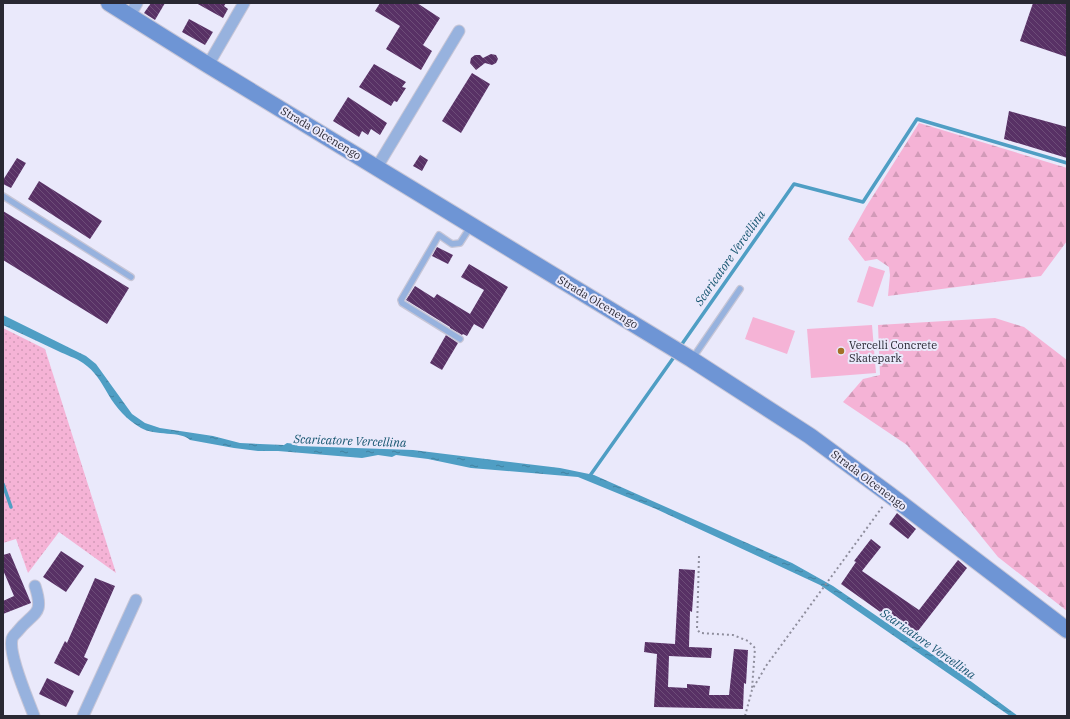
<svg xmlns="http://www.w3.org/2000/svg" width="1070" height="719" viewBox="0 0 1070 719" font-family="'IBM Plex Serif',serif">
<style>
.grass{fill:url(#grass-dots)}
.forest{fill:url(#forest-firs)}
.pitch{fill:#f5b3d6}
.water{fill:url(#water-ripples)}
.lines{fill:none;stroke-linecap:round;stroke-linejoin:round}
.stream{stroke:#4f9ec4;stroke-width:3.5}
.building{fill:url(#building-back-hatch)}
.lane-casing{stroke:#c7c6d7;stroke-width:8}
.street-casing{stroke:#c7c6d7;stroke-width:13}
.secondary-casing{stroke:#c7c6d7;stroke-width:18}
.path{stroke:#8f8e9d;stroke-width:2;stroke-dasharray:2 3;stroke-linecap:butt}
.lane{stroke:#97b2de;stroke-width:5.5}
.street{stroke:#97b2de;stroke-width:11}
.secondary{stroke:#6e95d5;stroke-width:16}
.poi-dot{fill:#a27026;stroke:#eae9fb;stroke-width:1.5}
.labels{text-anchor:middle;stroke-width:4;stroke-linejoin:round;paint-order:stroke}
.street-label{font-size:11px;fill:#292833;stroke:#eae9fb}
.poi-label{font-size:11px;fill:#292833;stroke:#eae9fb;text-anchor:start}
.water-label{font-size:12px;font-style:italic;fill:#185671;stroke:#eae9fb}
</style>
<defs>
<pattern id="grass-dots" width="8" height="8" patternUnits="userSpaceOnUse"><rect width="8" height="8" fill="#f5b3d6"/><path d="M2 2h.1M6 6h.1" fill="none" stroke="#d29ab8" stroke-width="1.8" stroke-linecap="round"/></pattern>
<pattern id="forest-firs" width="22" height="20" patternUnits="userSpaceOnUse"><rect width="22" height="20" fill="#f5b3d6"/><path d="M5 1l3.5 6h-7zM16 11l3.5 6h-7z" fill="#d29ab8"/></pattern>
<pattern id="water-ripples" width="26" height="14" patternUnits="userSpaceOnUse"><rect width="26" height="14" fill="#4f9ec4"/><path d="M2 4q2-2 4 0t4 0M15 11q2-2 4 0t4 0" fill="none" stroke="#4281a0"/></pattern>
<pattern id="building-back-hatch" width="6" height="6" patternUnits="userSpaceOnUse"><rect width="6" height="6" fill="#583165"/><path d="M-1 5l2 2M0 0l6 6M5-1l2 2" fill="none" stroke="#6d4d78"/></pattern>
</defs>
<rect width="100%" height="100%" fill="#eae9fb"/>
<path class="grass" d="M3 328 45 349 116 573 59 532 28 573 16 539 3 543Z"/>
<g class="forest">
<path d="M919 123 1067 168V241L1041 276 888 296 890 275 889 267 877 259 865 261 848 239 866 207Z"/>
<path d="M995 318 1024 327 1067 360V611L998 557 907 445 843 402 863 379 880 375 878 325Z"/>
</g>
<g class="pitch">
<path d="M869 266 885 271 873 307 857 302Z"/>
<path d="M753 317 795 331 787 354 745 339Z"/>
<path d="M872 325 876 373 811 378 807 329Z"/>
</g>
<path class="water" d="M3 315 86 356 96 364 132 414 145 423 160 428 213 436 240 443 284 445 287 443 295 444 298 446 413 450 560 468 594 475 792 563 833 586 961 674 1018 716H1010L820 585 656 509 578 477 471 468 428 459 396 455 392 457 378 455 362 458 278 451H258L234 448 190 440C182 431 154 436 141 428 127 420 116 408 108 394 101 382 95 371 83 363 76 358 66 355 58 351 40 342 21 334 3 325Z"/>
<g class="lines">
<g class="stream">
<path d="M682 344 794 184 863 202 917 119 1067 163"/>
<path d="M587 477H589L674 357"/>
<path d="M3 484 11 507"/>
</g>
</g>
<g class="building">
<path d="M151 3H165L155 20 144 13Z"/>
<path d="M196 3H226L224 6 228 9 223 18Z"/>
<path d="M380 3H417L440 18 423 45 432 51 421 70 386 49 400 26 375 11Z"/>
<path d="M1033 3H1067V57L1020 41Z"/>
<path d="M189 19 213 32 205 45 182 32Z"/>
<path d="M491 54 496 55 498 59 496 63 492 65 485 63 476 70 470 63 471 58 475 55H480L483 58Z"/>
<path d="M374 64 406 82 402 87 406 88 397 102 394 101 391 106 359 87Z"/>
<path d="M472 73 490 84 461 133 442 121Z"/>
<path d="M348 97 387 123 380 135 371 129 368 135 362 131 359 137 333 121Z"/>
<path d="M1009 111 1067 127V158L1004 139Z"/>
<path d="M420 155 428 160 422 171 413 166Z"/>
<path d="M17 158 26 163 11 188 3 184V180Z"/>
<path d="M39 181 102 221 90 239 28 199Z"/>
<path d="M3 211 129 288 107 324 3 260Z"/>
<path d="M437 247 453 255 448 264 432 256Z"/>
<path d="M469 264 508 287 483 329 474 324 467 336 463 334 462 335 450 328V327L406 300 415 286 434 298 437 294 470 314 484 290 461 277Z"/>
<path d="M446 335 458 343 442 370 430 363Z"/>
<path d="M897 513 916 529 908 539 889 524Z"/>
<path d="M871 539 881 547 862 571 919 610 958 560 967 568 914 636 841 584 856 562 854 561Z"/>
<path d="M61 551 84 566 66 592 43 577Z"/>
<path d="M10 553 31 603 3 614V601L14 596 3 570V555Z"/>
<path d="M679 569 695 570 692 612 690 611 689 647 712 648 711 658 669 656 668 687 687 688V684L710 686 709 695H729L734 649 748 650 746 684 744 683 743 709 654 707 657 654 644 652 645 642 675 644Z"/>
<path d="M95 578 115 586 84 657 88 659 79 676 54 663 65 641 67 643Z"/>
<path d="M47 678 74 691 66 707 39 694Z"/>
</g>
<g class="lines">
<defs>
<g id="lane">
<path d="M3 196 131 277"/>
<path d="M460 339 402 303 401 300 439 235 452 244 460 243 471 226"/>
<path d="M692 359 740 289"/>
</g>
<g id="street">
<path d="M130 15 137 3"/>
<path d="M208 65 244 3"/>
<path d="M377 167 459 31"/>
<path d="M34 716C28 699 8 655 12 639 12 637 15 634 17 632 33 611 45 617 35 586"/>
<path d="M83 716 136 600"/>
</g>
<path id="secondary" d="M109 3 208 65 691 359 810 436 890 495 1067 630"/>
</defs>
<use href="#lane" class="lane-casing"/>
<use href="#street" class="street-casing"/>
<use href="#secondary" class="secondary-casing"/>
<g class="path">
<path d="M699 556 697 629 700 633 733 635 748 641 755 648 752 689"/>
<path d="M745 716 752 690 766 666 883 506"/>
</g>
<use href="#lane" class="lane"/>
<use href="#street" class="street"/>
<use href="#secondary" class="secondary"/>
</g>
<circle class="poi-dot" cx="841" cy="351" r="4"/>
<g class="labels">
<g class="street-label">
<text transform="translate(321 133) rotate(31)" y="4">Strada Olcenengo</text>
<text transform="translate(598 302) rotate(31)" y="4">Strada Olcenengo</text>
<text transform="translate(869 480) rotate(37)" y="4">Strada Olcenengo</text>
</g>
<g class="poi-label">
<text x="849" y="349">Vercelli Concrete<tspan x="849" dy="13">Skatepark</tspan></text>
</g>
<g class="water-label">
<text transform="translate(730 258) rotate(-55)" y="4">Scaricatore Vercellina</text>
<text transform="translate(350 441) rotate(2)" y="4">Scaricatore Vercellina</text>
<text transform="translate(928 644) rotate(35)" y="4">Scaricatore Vercellina</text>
</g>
</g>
<rect width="1070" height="719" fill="none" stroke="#292833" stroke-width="8"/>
</svg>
